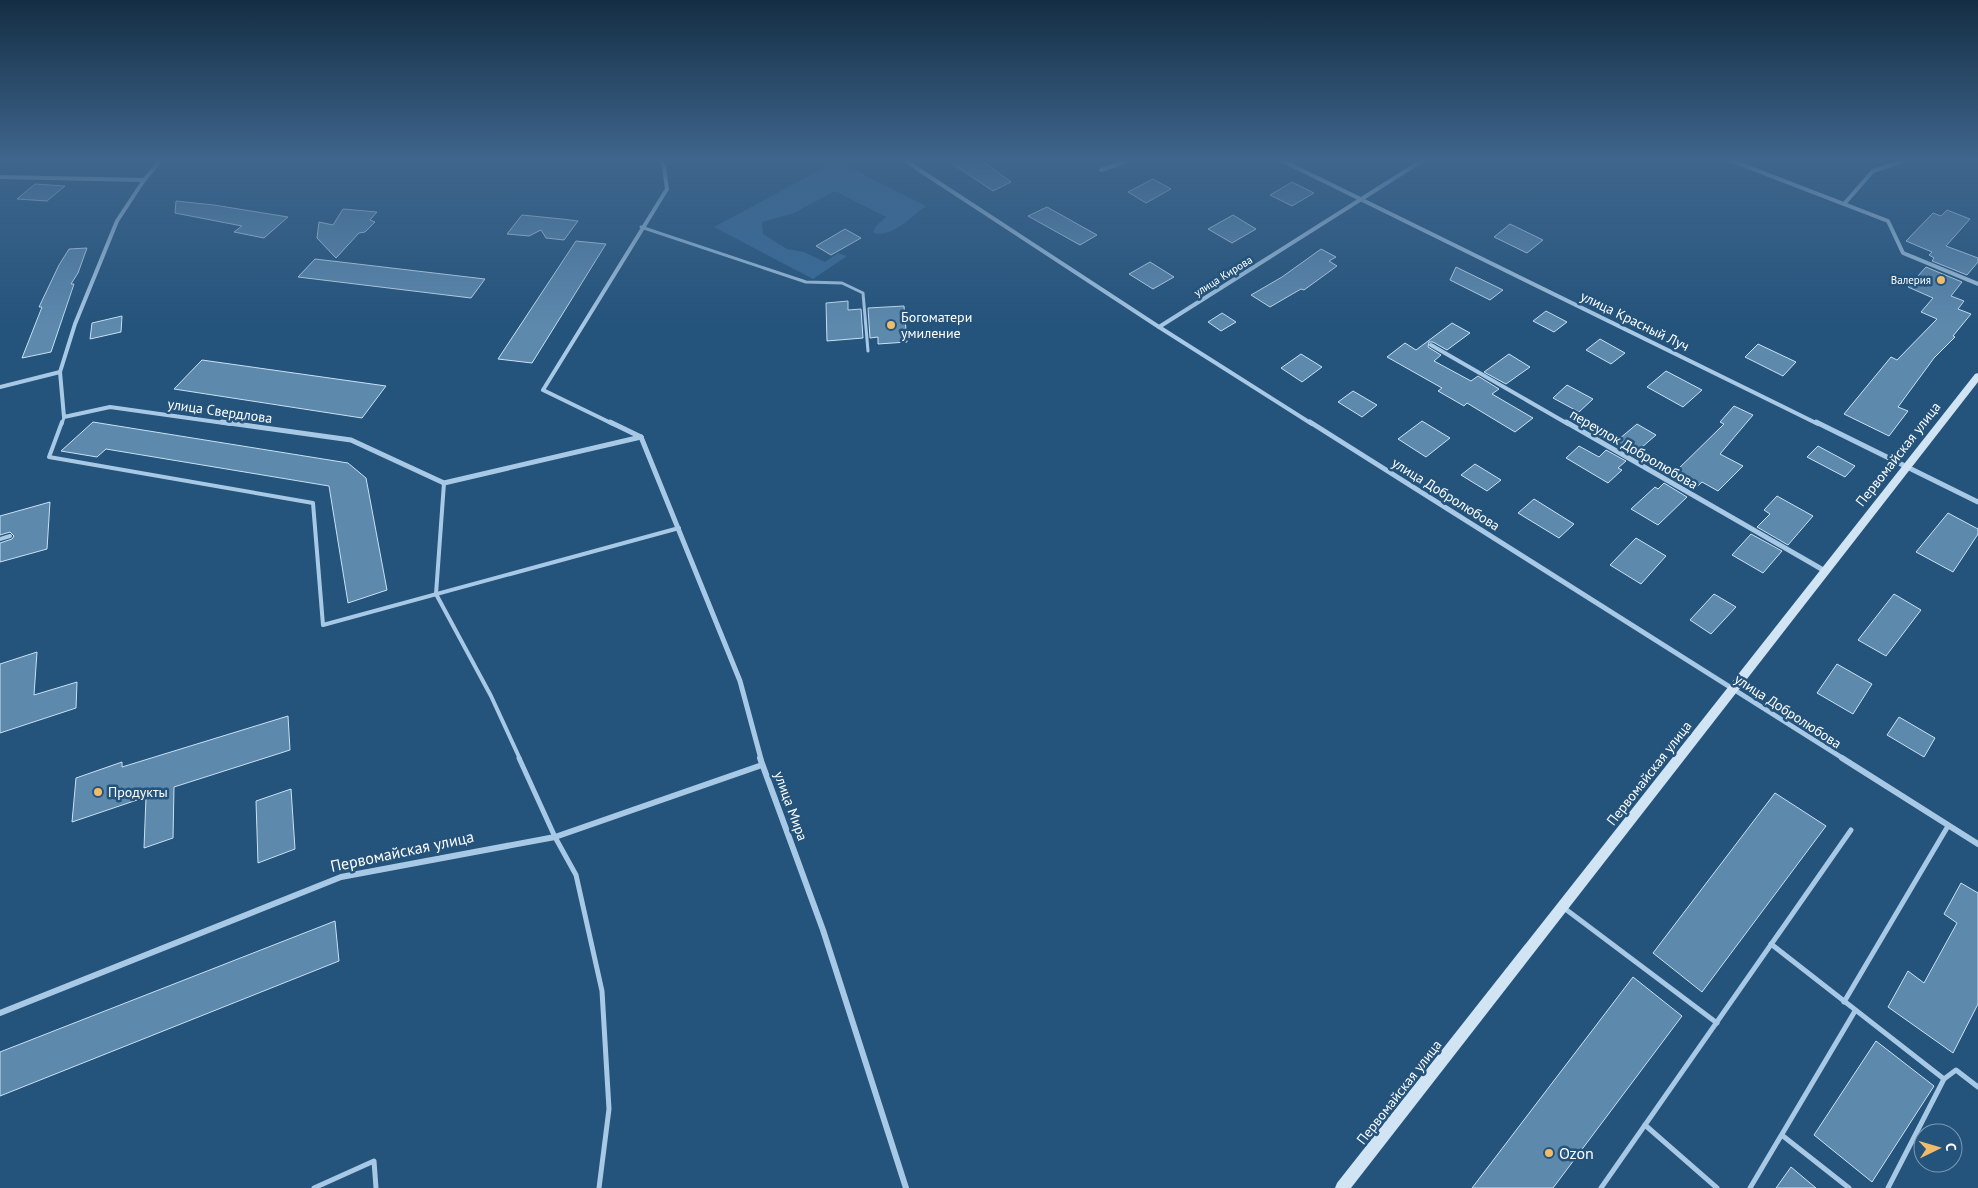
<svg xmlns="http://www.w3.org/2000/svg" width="1978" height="1188" viewBox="0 0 1978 1188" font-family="'PT Sans',sans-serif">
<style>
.green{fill:#376c99}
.building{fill:#5d89ad;stroke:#cae1f4}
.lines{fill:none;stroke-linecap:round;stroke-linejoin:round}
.service-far2{stroke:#a8c9e5;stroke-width:3}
.service-far1{stroke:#a8c9e5;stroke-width:4}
.service{stroke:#a8c9e5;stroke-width:5}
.minor-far2{stroke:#a8c9e5;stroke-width:4}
.minor-far1{stroke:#a8c9e5;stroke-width:5}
.minor{stroke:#a8c9e5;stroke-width:6}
.secondary{fill:#d1e4f4;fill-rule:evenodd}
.poi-dot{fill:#efbc6b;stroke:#24537b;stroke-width:2}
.labels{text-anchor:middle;stroke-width:5;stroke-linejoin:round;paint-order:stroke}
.far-street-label{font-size:11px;fill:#fff;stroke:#24537b}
.far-poi-label{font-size:11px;fill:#fff;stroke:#24537b;text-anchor:end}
.poi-label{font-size:14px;fill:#fff;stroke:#24537b;text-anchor:start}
.street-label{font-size:14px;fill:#fff;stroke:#24537b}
.near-street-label{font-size:16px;fill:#fff;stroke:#24537b}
.near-poi-label{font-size:16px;fill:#fff;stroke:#24537b;text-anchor:start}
</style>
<rect width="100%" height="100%" fill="#24537b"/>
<path class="green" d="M837 161 926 206C911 217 892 238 873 233L875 227 886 217 835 191 794 213 762 222 763 234 787 249 804 252 825 262 838 253 847 256 813 279 714 227Z"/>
<g class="building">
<path d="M947 160H981L1011 182 993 191Z"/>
<path d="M1153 179 1171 189 1146 203 1128 192Z"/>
<path d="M1292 182 1314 193 1292 206 1270 195Z"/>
<path d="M35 184 65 186 47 201 17 199Z"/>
<path d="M176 201 214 205 288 217 264 238 234 232 242 226 175 213Z"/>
<path d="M1047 207 1097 235 1080 245 1028 216Z"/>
<path d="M343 209 377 212 370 220 375 222 365 232 359 233 336 258 317 238 319 222 333 225Z"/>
<path d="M1947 210 1970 219 1946 246 1978 258V262L1967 275 1932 261 1934 258 1929 255 1932 252 1906 241 1933 213 1941 216Z"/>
<path d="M522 215 562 219 578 221 564 240 546 238 541 230 529 236 507 234Z"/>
<path d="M1233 215 1256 229 1232 243 1208 229Z"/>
<path d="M1510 224 1543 240 1527 253 1494 237Z"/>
<path d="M845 229 861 238 831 255 816 246Z"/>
<path d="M576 241 606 244 532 363 498 359Z"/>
<path d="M87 248 78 273 71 284H74L51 352 22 358 42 307H39L59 265 69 249Z"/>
<path d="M1321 249 1336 257 1329 261 1337 266 1304 290 1301 289 1270 307 1251 295 1282 277Z"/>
<path d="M315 259 485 279 471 298 298 277Z"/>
<path d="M1150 262 1174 277 1153 289 1129 274Z"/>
<path d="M1456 267 1503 290 1490 300 1450 280Z"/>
<path d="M1926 267 1962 282 1951 296 1964 301 1958 309 1971 314 1953 336 1955 337 1934 358 1898 407 1908 411 1889 436 1844 414 1891 357 1897 360 1937 319 1921 312 1933 298 1908 287Z"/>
<path d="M848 301V310L861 309 863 338 827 341 826 303Z"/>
<path d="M904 306 907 342 878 344V337L870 338 868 308Z"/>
<path d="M1546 311 1567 322 1554 332 1533 321Z"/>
<path d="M1222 313 1236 322 1221 331 1208 322Z"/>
<path d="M122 316 121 332 90 339 92 323Z"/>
<path d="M1452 323 1470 333 1447 350 1433 342H1429L1428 347 1441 355 1434 361 1471 381 1478 376 1499 389 1492 394 1533 418 1515 432 1467 403 1464 406 1438 391 1442 388 1387 357 1405 343 1416 350Z"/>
<path d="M1600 339 1625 353 1611 364 1586 350Z"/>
<path d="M1758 344 1796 362 1783 376 1745 357Z"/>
<path d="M1301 354 1322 367 1302 382 1281 368Z"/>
<path d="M1509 354 1530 367 1506 384 1484 372Z"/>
<path d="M202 360 386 386 362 418 174 389Z"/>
<path d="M1666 371 1702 390 1683 407 1647 387Z"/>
<path d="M1567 385 1593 399 1579 412 1553 398Z"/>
<path d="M1353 391 1377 405 1362 417 1338 402Z"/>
<path d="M1734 406 1753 415 1720 454 1743 466 1718 491 1702 482 1694 490 1670 477 1724 424 1720 422Z"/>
<path d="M1422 421 1450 438 1426 457 1398 439Z"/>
<path d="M93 422 348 463 366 478 387 590 348 603 329 486 106 449 97 457 61 451Z"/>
<path d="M1637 424 1656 435 1633 455 1613 444Z"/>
<path d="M1579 446 1599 457 1606 450 1626 461 1618 468 1622 470 1608 483 1566 458Z"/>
<path d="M1818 446 1855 466 1845 477 1807 457Z"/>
<path d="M1475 464 1501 480 1487 491 1461 475Z"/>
<path d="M1664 483 1687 497 1658 525 1631 509 1655 487 1658 489Z"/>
<path d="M1777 496 1813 516 1788 545 1757 527 1770 514 1764 510Z"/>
<path d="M1534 499 1574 524 1559 538 1518 513Z"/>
<path d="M50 502 47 549 0 562V543L12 539 14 536 10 532 0 535V516Z"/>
<path d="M1948 513 1978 529V534L1953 572 1916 552Z"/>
<path d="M1751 534 1782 551 1763 573 1732 555Z"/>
<path d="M1636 538 1666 556 1641 584 1610 565Z"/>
<path d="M1714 594 1736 607 1711 634 1690 620Z"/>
<path d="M1894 594 1921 610 1886 656 1858 640Z"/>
<path d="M37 652 34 695 77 682 76 708 0 733V664Z"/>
<path d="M1837 664 1872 684 1853 714 1817 693Z"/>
<path d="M288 716 290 750 174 787 173 838 144 848 146 797 72 822 76 778 122 762V767Z"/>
<path d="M1899 717 1935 738 1924 757 1887 735Z"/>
<path d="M291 789 295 849 258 863 256 801Z"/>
<path d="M1775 793 1826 826 1702 992 1653 953Z"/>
<path d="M1961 883 1978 893V1004L1953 1053 1888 1007 1908 971 1924 983 1957 923 1944 914Z"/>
<path d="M335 921 339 961 0 1096V1052Z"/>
<path d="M1633 977 1682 1016 1553 1188H1472Z"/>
<path d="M1876 1041 1934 1086 1872 1182 1814 1135Z"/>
<path d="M1791 1167 1816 1188H1776Z"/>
</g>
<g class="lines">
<g class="service-far2">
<path d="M641 227 806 282 842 283 863 293 868 351"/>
<path d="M62 424 64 417"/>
</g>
<g class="service-far1">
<path d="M62 422 49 457 313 503 323 625 679 528"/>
<path d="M444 483 436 594 491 696 520 759"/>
<path d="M0 539 10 536"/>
</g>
<g class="service">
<path d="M519 758 555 837 576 875 602 991 609 1109 599 1188"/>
<path d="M1564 908 1717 1023"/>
<path d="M1771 944 1944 1079"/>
<path d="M1844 1002 1948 826"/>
<path d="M1645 1125 1717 1188"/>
<path d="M1783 1136 1849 1188"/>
<path d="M314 1188 374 1161 376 1188"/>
<path d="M1601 1188 1851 830"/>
<path d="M1750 1188 1855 1011"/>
<path d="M1888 1188 1944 1079 1956 1070 1978 1087"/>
</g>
<g class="minor-far2">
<path d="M161 160 144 180 117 221 75 324 60 372 64 417 110 407 231 424"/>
<path d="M904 160 1159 327 1312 424"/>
<path d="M1281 160 1818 424"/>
<path d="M1730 160 1888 221 1903 253 1978 284"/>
<path d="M1101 170 1130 160"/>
<path d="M0 177 144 180"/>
<path d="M1844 204 1873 171 1906 160"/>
<path d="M1159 327 1423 160"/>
<path d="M1431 345 1568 424"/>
<path d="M0 387 60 372"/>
<path d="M613 424 543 390 667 189 664 167 660 160"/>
</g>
<g class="minor-far1">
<path d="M222 422 351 440 444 483 641 437"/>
<path d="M610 422 641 437"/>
<path d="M1310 422 1844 759"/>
<path d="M1566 422 1825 571"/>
<path d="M1816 422 1978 502"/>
<path d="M641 437 740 681 761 759"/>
</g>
<g class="minor">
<path d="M760 758 823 930 906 1188"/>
<path d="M1842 758 1978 844"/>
<path d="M0 1013 341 877 555 837 762 765"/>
</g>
<path class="secondary" d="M1978 373V382L1351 1188H1335L1337 1183 1975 374Z"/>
</g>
<linearGradient id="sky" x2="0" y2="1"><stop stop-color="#142e44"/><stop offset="0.49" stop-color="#3f668d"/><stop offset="1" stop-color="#3f668d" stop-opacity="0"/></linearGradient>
<rect width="1978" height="327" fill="url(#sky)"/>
<g class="poi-dot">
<circle cx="1941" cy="280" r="5"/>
<circle cx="891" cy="325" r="5"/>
<circle cx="98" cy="792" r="5"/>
<circle cx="1549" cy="1153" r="5"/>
</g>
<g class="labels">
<g class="far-street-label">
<text transform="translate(1223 276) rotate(-32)" y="4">улица Кирова</text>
</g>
<g class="far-poi-label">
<text x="1931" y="284">Валерия</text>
</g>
<g class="poi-label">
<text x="901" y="322">Богоматери<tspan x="901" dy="16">умиление</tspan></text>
<text x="108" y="797">Продукты</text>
</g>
<g class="street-label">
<text transform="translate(1635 321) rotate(26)" y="5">улица Красный Луч</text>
<text transform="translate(220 411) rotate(8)" y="5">улица Свердлова</text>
<text transform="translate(1634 449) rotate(30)" y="5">переулок Добролюбова</text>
<text transform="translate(1898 454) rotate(-52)" y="5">Первомайская улица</text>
<text transform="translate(1446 494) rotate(32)" y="5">улица Добролюбова</text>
<text transform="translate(1788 711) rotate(33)" y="5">улица Добролюбова</text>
<text transform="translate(1649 773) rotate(-52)" y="5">Первомайская улица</text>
<text transform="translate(791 806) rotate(70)" y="5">улица Мира</text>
<text transform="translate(1399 1092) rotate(-52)" y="5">Первомайская улица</text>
</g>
<g class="near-street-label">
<text transform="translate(402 851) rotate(-12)" y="6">Первомайская улица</text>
</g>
<g class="near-poi-label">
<text x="1559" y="1159">Ozon</text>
</g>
</g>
<g transform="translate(1938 1148) rotate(85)"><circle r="24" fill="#24537b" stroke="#7c98b0"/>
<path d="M0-4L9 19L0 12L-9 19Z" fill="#efbc6b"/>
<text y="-8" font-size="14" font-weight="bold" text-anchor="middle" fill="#ffffff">С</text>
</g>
</svg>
